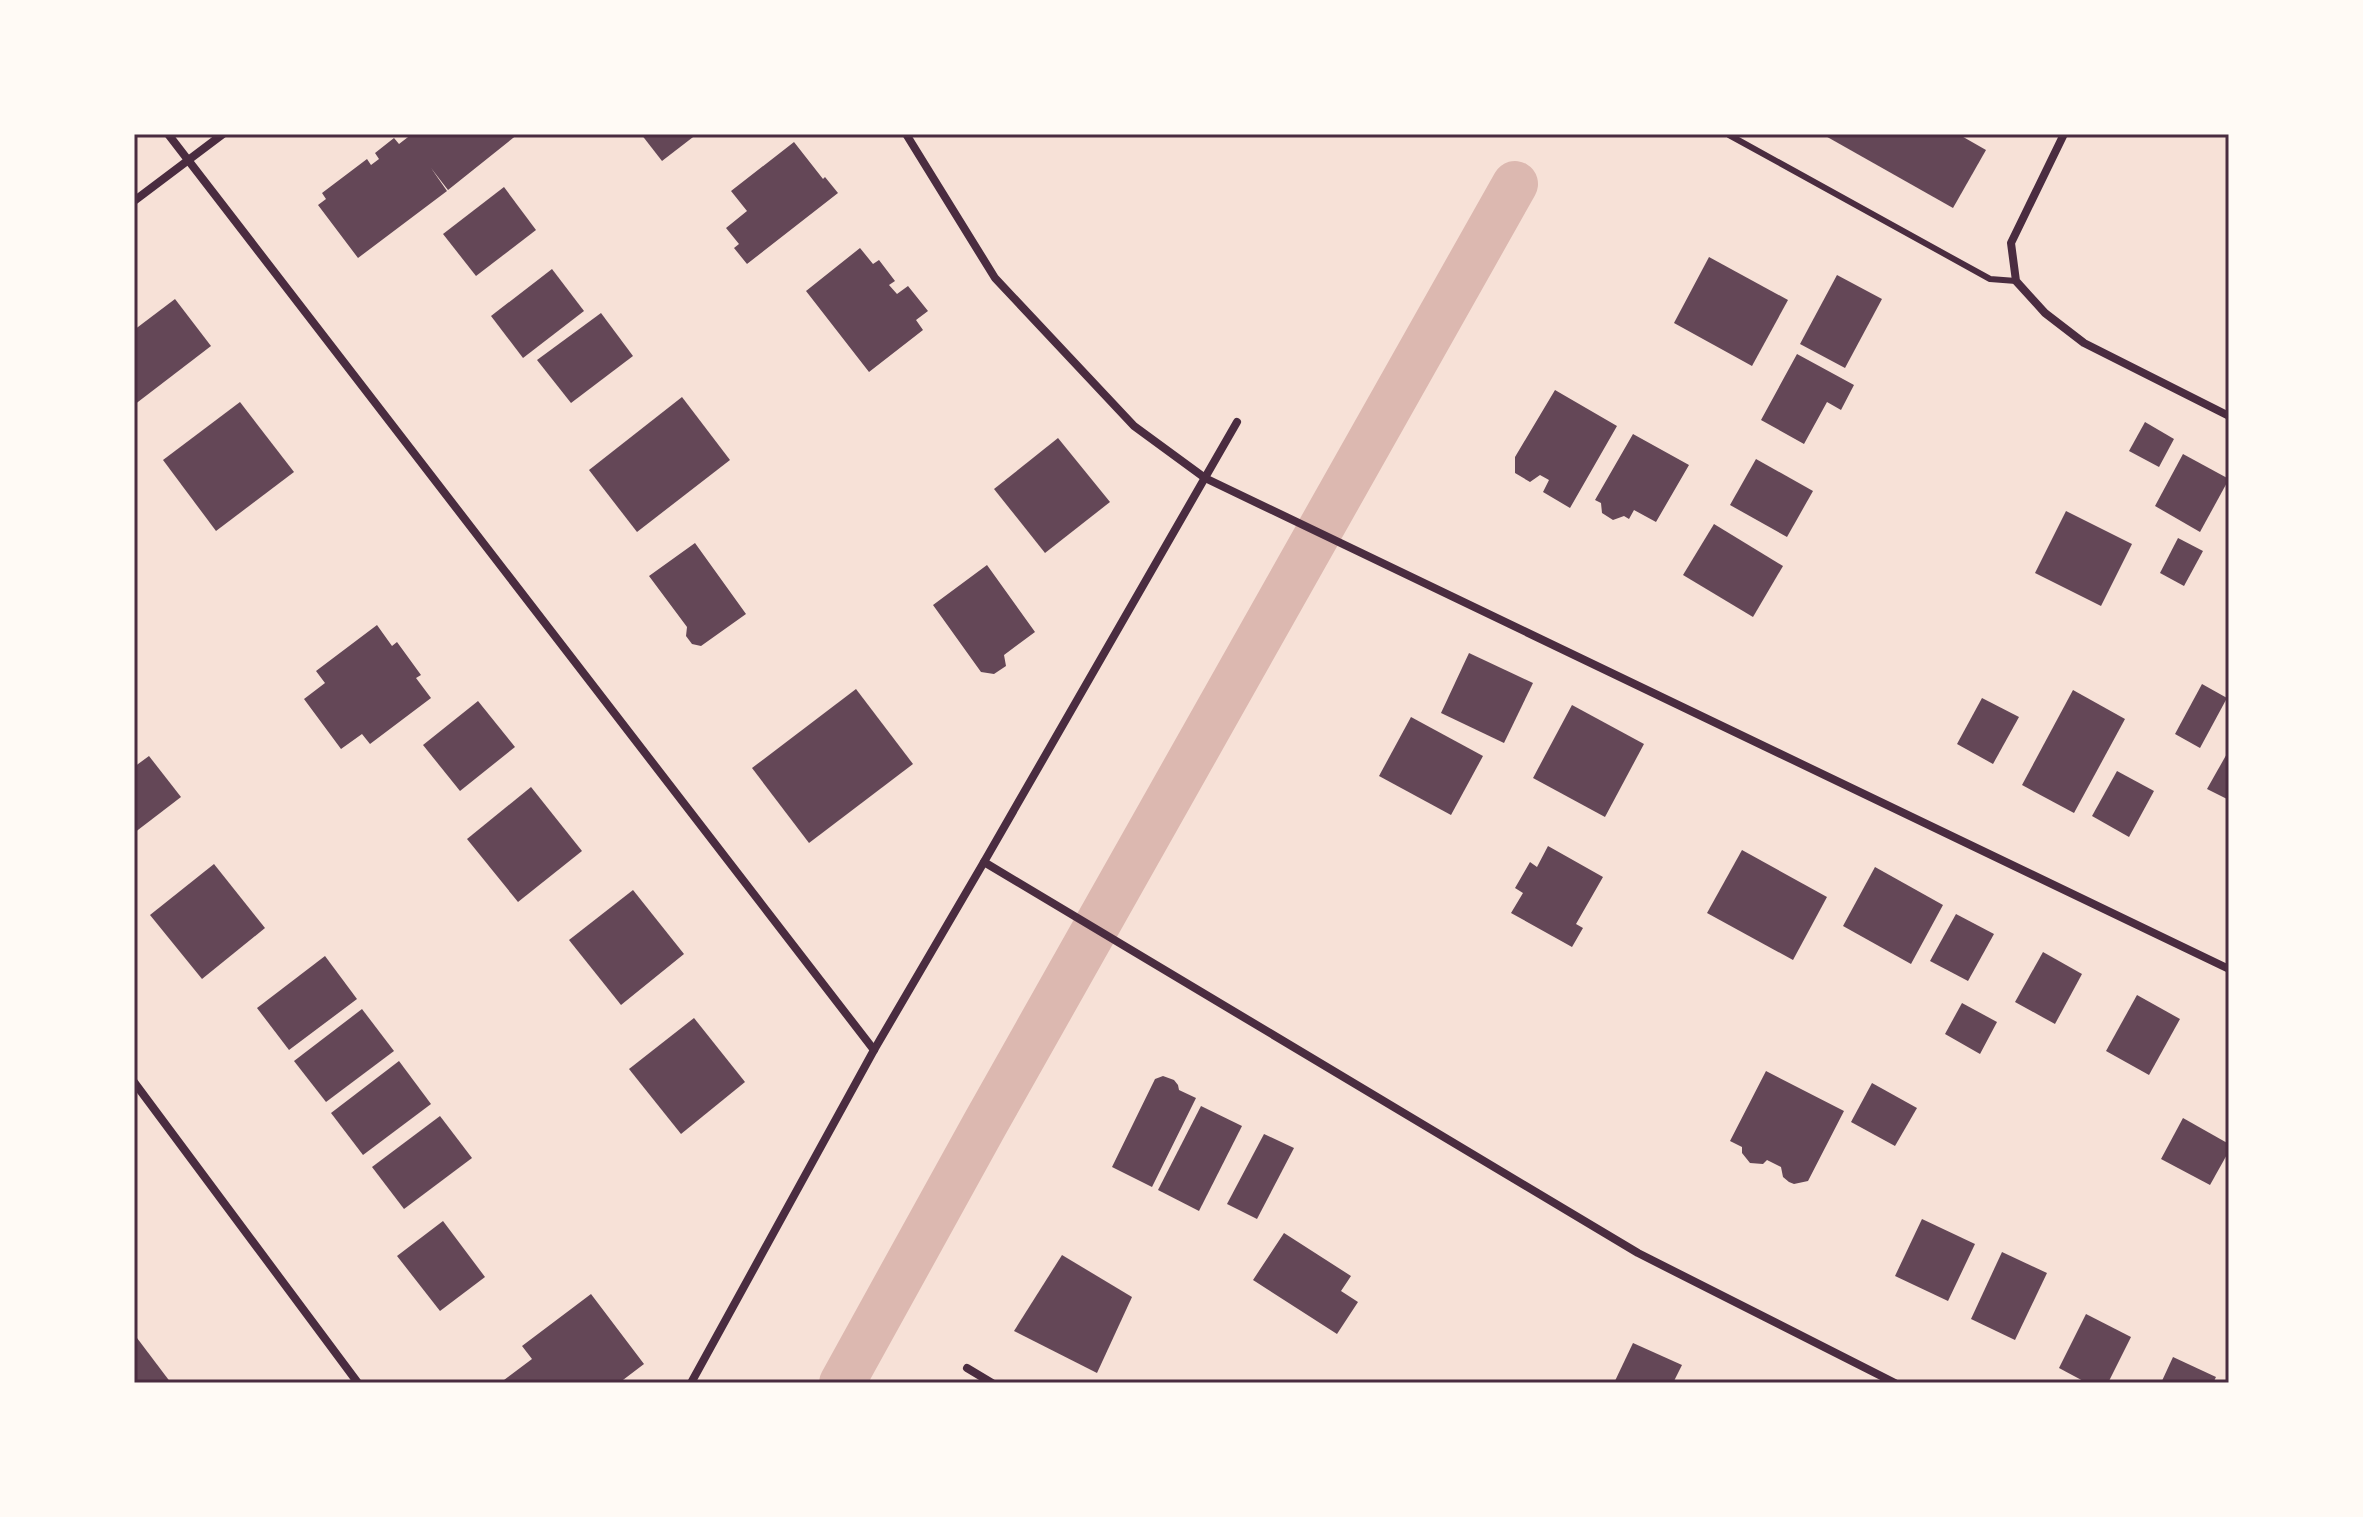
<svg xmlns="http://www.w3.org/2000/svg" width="2363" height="1517" viewBox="0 0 2363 1517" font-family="Arial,sans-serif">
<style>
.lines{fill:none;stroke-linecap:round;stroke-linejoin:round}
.canal{stroke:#dcb8b0;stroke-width:46}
.building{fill:#644757}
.service{stroke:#4a2c40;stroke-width:6}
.minor{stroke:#4a2c40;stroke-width:8}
.neatline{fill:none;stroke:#4a2c40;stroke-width:3}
</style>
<rect width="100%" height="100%" fill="#f7e1d7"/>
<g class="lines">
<path class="canal" d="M842 1383 985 1124 1515 184"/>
</g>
<g class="building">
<path d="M412 134H518L448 190 431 168 447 191 358 258 318 205 326 199 322 193 367 159 371 165 379 159 375 153 394 138 399 144Z"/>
<path d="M641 134H697L662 161Z"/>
<path d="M1822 134H1958L1986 150 1953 208Z"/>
<path d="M794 142 823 179 825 177 838 193 747 264 734 248 739 244 726 228 747 211 731 191Z"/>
<path d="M504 187 536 230 476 276 443 234Z"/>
<path d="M860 248 873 264 879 260 895 281 889 285 897 294 908 286 928 311 916 320 923 330 869 372 806 291Z"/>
<path d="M1709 257 1788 300 1752 366 1674 323Z"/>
<path d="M552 269 584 311 523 358 491 316Z"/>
<path d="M1837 275 1882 299 1845 368 1800 344Z"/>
<path d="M175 299 211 346 134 405V330Z"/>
<path d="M601 313 633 356 571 403 537 360Z"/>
<path d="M1797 354 1854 385 1841 410 1827 402 1804 444 1761 420Z"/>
<path d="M1555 390 1617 426 1570 508 1543 492 1549 480 1540 475 1530 482 1515 473V457Z"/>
<path d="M682 397 730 460 637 532 589 470Z"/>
<path d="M240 402 294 472 216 531 163 460Z"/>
<path d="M2145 422 2174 439 2159 467 2129 451Z"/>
<path d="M1633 434 1689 465 1656 522 1634 510 1629 519 1624 516 1613 520 1602 513 1601 503 1595 500Z"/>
<path d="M1058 438 1110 502 1045 553 994 489Z"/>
<path d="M2183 454 2229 479 2200 532 2155 506Z"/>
<path d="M1756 459 1813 491 1787 537 1730 505Z"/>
<path d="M2066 511 2132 544 2101 606 2035 573Z"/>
<path d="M1714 524 1783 566 1753 617 1683 575Z"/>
<path d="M2178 538 2203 551 2184 586 2160 573Z"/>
<path d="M695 543 746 614 701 646 692 644 686 636 687 627 649 576Z"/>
<path d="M987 565 1035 632 1004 655 1006 666 994 674 981 672 933 605Z"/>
<path d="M377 625 392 646 397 642 421 675 416 678 431 698 370 744 362 734 341 749 304 699 325 683 316 671Z"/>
<path d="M1469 653 1533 683 1504 743 1441 713Z"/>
<path d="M2202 684 2227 698 2200 748 2175 734Z"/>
<path d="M856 689 913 764 809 843 752 768Z"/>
<path d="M2073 690 2125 719 2074 813 2022 785Z"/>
<path d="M1982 698 2019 717 1993 764 1957 744Z"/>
<path d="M478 701 515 747 460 791 423 745Z"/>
<path d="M1572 705 1644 744 1605 817 1533 778Z"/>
<path d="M1411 717 1483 756 1451 815 1379 776Z"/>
<path d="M2229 750V800L2207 789Z"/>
<path d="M149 756 181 797 134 833V767Z"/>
<path d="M2117 771 2154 791 2129 837 2092 816Z"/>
<path d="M531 787 582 851 518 902 467 839Z"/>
<path d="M1548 846 1603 877 1576 924 1583 928 1572 947 1511 913 1523 893 1515 888 1530 862 1537 867Z"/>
<path d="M1742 850 1827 897 1793 960 1707 913Z"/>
<path d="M214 864 265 928 202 979 150 915Z"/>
<path d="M1875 867 1943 905 1911 964 1843 926Z"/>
<path d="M633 890 684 954 621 1005 569 940Z"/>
<path d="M1956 914 1994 934 1968 981 1930 961Z"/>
<path d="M2043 952 2082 974 2055 1024 2015 1002Z"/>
<path d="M325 956 357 999 289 1050 257 1008Z"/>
<path d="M2137 995 2180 1019 2149 1075 2106 1051Z"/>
<path d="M1962 1003 1997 1022 1980 1054 1945 1034Z"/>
<path d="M362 1009 394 1051 326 1102 294 1061Z"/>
<path d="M694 1018 745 1082 681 1134 629 1069Z"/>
<path d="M399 1061 431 1104 363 1155 331 1113Z"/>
<path d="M1766 1071 1844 1111 1808 1181 1794 1184 1789 1182 1783 1177 1781 1167 1767 1160 1763 1164 1750 1163 1742 1153V1147L1730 1141Z"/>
<path d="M1163 1076 1174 1080 1178 1085 1179 1090 1196 1098 1152 1187 1112 1167 1155 1079Z"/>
<path d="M1872 1083 1917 1108 1895 1146 1851 1122Z"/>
<path d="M1201 1106 1242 1126 1199 1211 1158 1190Z"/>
<path d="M440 1116 472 1158 404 1209 372 1167Z"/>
<path d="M2183 1118 2229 1144V1151L2210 1185 2161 1159Z"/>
<path d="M1264 1134 1294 1148 1257 1219 1227 1204Z"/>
<path d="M1922 1219 1975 1244 1948 1301 1895 1276Z"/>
<path d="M443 1221 485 1277 440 1311 397 1256Z"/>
<path d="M1284 1233 1351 1276 1341 1291 1358 1302 1337 1334 1253 1280Z"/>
<path d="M2002 1252 2047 1273 2015 1340 1971 1319Z"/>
<path d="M1062 1255 1132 1297 1097 1373 1014 1331Z"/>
<path d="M591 1294 644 1364 619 1383H500L532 1359 522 1346Z"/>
<path d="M2086 1314 2131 1337 2108 1383H2087L2059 1368Z"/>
<path d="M134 1334 171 1383H134Z"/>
<path d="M1633 1343 1682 1365 1673 1383H1614Z"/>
<path d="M2173 1357 2216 1377 2213 1383H2161Z"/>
</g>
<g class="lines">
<path class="service" d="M1729 135 1990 279 2016 281"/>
<g class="minor">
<path d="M168 134 874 1050"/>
<path d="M906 134 995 278 1134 426 1205 478 2229 969"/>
<path d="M2064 134 2011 243 2016 281 2045 313 2084 343 2229 416"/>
<path d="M134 201 223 134"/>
<path d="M984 862 1638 1253 1895 1383"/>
<path d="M134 1082 358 1383"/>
<path d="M967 1368 992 1383"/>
<path d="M691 1383 874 1050 984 862 1237 422"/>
</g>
</g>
<rect width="2363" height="1517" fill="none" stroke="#fffaf5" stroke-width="272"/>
<rect x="136" y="136" width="2091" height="1245" class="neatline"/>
</svg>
